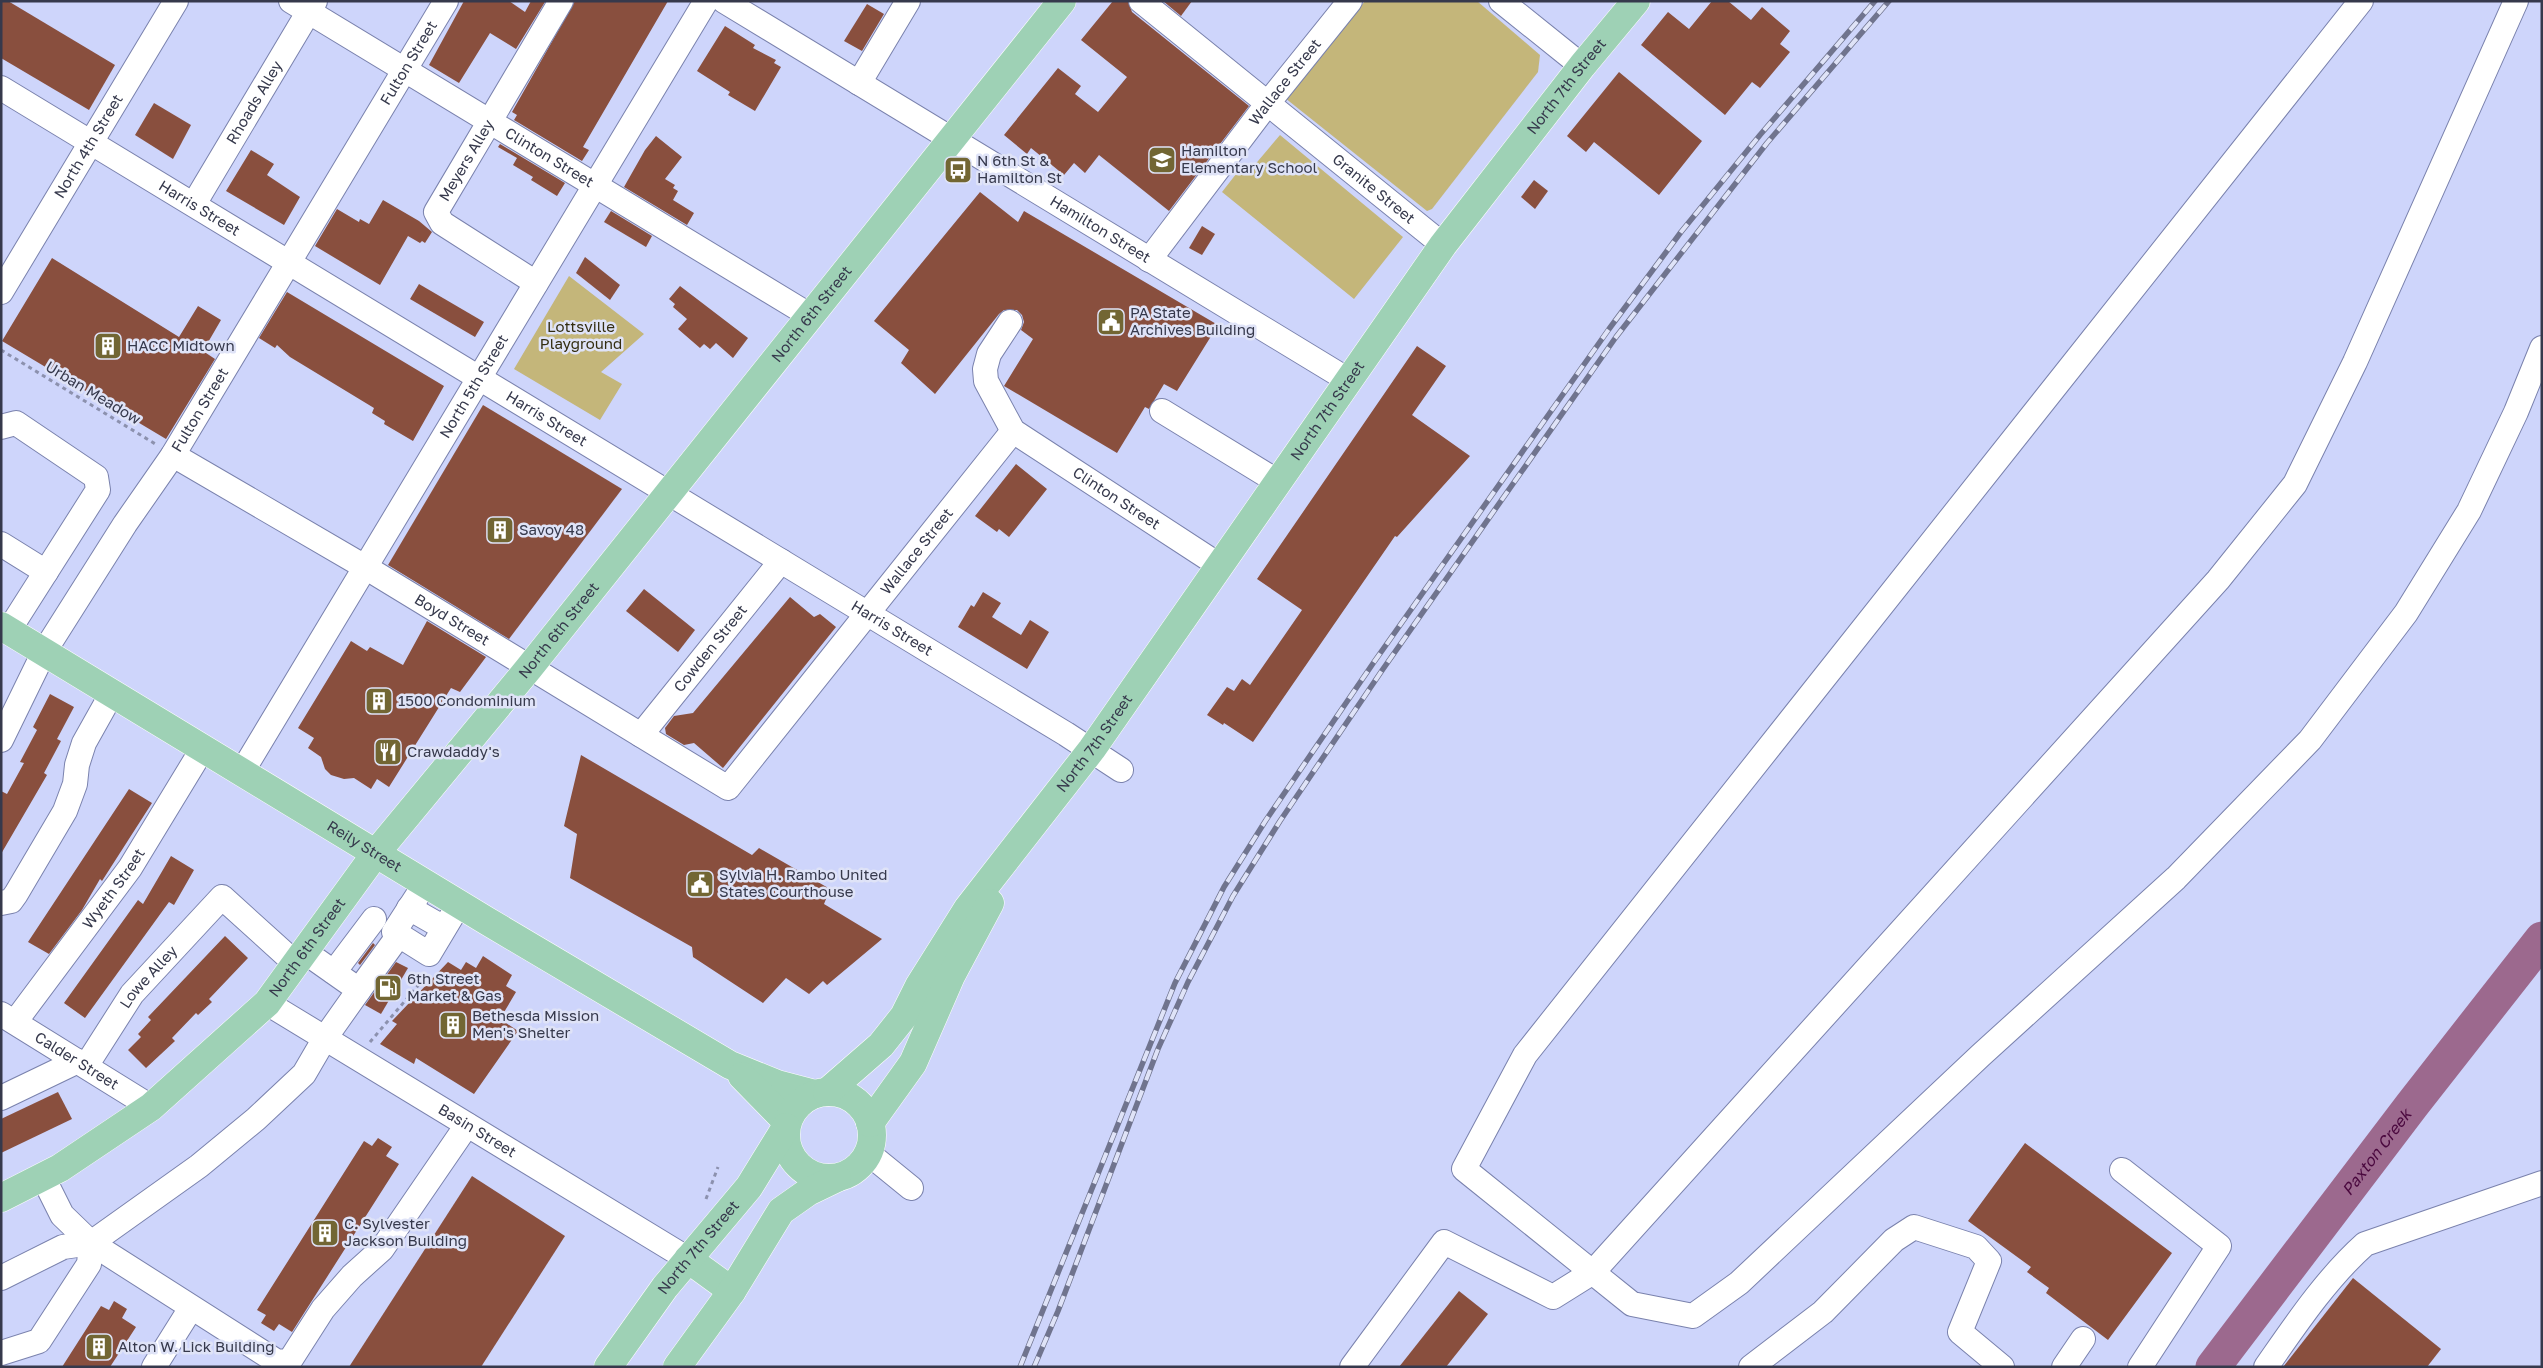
<svg xmlns="http://www.w3.org/2000/svg" width="2543" height="1368" viewBox="0 0 2543 1368" font-family="'Golos Text',sans-serif">
<style>
.green{fill:#c4b67a}
.lines{fill:none;stroke-linecap:round;stroke-linejoin:round}
.river{stroke:#9c698e;stroke-width:35}
.building{fill:#894f3e}
.minor-casing{stroke:#7a82ad;stroke-width:26}
.major-casing{stroke:#fff;stroke-width:29}
.path{stroke:#8c91ae;stroke-width:3;stroke-dasharray:4 4;stroke-linecap:butt}
.minor{stroke:#fff;stroke-width:24}
.major{stroke:#9ed1b5;stroke-width:28}
.rail-casing{stroke:#70748e;stroke-width:5.5}
.rail{stroke:#dfe3f7;stroke-width:4;stroke-dasharray:11;stroke-linecap:butt}
.labels{text-anchor:middle;stroke-width:5;stroke-linejoin:round;paint-order:stroke}
.street-label{font-size:15px;fill:#36394c;stroke:#dfe3f7}
.poi-label{font-size:15px;fill:#36394c;stroke:#dfe3f7;text-anchor:start}
.park-label{font-size:15px;fill:#332d10;stroke:#dfe3f7}
.water-label{font-size:16px;font-style:italic;fill:#4a083e;stroke:#dfe3f7}
</style>
<rect width="100%" height="100%" fill="#ced5fb"/>
<g class="green">
<path d="M1365 1H1477L1540 55 1538 72 1432 209 1427 211 1285 98Z"/>
<path d="M1280 135 1403 237 1354 299 1222 192 1240 169 1247 174Z"/>
<path d="M569 276 644 334 601 372 622 384 600 420 514 369Z"/>
</g>
<g class="lines">
<path class="river" id="s1" d="M2213 1367 2412 1105 2542 939"/>
</g>
<g class="building">
<path d="M1 1H8L115 65 89 110 1 58Z"/>
<path d="M464 1H509L525 12 531 1 545 2 516 49 490 33 459 83 429 65Z"/>
<path d="M575 1H668L583 147 589 150 582 161 514 120 517 115 512 112Z"/>
<path d="M1113 1H1128L1132 12 1249 106 1169 211 1099 155 1085 173 1074 163 1064 175 1031 148 1027 154 1004 135 1058 68 1081 86 1075 94 1098 112 1127 77 1081 40Z"/>
<path d="M1163 1H1192L1181 16Z"/>
<path d="M1712 1H1728L1751 20 1762 7 1790 31 1780 44 1790 52 1760 88 1752 82 1725 115 1641 45 1668 12 1689 29Z"/>
<path d="M867 4 884 14 862 51 844 41Z"/>
<path d="M725 26 755 45 753 48 776 60 774 63 781 67 755 111 728 95 730 92 697 71Z"/>
<path d="M1619 72 1702 141 1659 195 1594 142 1586 152 1567 136Z"/>
<path d="M154 103 191 125 173 159 135 135Z"/>
<path d="M656 136 682 157 665 179 675 185 673 188 678 191 673 200 694 213 687 225 624 187 645 150Z"/>
<path d="M500 144 565 183 557 196 531 180 533 177 513 165 517 158 498 147Z"/>
<path d="M251 150 274 164 267 175 300 197 284 225 226 191Z"/>
<path d="M1534 180 1548 191 1535 209 1521 197Z"/>
<path d="M980 192 1018 222 1024 211 1218 325 1177 391 1164 384 1149 409 1145 407 1117 453 1004 386 1033 339 1021 330 1024 322 1022 315 1017 310H1004L999 314 935 394 901 363 909 350 874 321Z"/>
<path d="M383 200 419 221 432 232 425 243 422 241 420 243 408 236 380 285 315 246 337 209 359 222 360 219 369 224Z"/>
<path d="M611 211 652 236 646 247 604 222Z"/>
<path d="M1202 226 1215 234 1202 255 1189 248Z"/>
<path d="M585 257 620 285 610 300 576 273Z"/>
<path d="M52 258 179 337 198 306 221 320 203 351 215 359 166 439 2 341Z"/>
<path d="M419 284 484 322 475 337 410 299Z"/>
<path d="M680 286 748 338 733 358 716 343 710 349 704 344 700 348 678 329 687 319 673 307 675 304 669 299Z"/>
<path d="M287 292 444 386 413 441 384 424 385 421 372 413 374 408 290 357 277 345 275 348 259 338Z"/>
<path d="M1417 346 1446 366 1412 415 1470 456 1397 537 1395 536 1253 742 1224 723 1223 725 1207 715 1227 687 1234 691 1242 679 1250 685 1302 610 1257 579Z"/>
<path d="M483 405 622 489 509 639 388 565Z"/>
<path d="M1016 464 1047 489 1009 537 999 529 997 532 975 516Z"/>
<path d="M644 589 695 630 678 652 626 611Z"/>
<path d="M983 592 1001 603 992 617 1021 635 1030 620 1049 632 1027 669 958 627 971 605 974 607Z"/>
<path d="M790 597 814 617 820 614 836 627 723 768 694 743 684 745 666 734 665 728 674 716 693 713Z"/>
<path d="M427 621 486 657 460 692 451 688 389 787 377 779 371 789 354 778 344 779 331 775 325 769 321 757 308 748 314 738 298 728 351 641 367 651 370 647 403 665Z"/>
<path d="M50 694 74 707 57 739 61 741 44 773 47 775 1 854V791L7 794 24 763 20 762 37 730 33 727Z"/>
<path d="M581 755 752 855 759 848 830 889 824 904 882 939 827 985 823 981 809 994 786 978 763 1003 693 957 692 947 570 878 577 834 564 826Z"/>
<path d="M129 789 152 803 102 881 100 879 82 910 49 954 28 942Z"/>
<path d="M171 856 194 870 174 905 169 902 85 1018 64 1003 138 900 143 904Z"/>
<path d="M225 936 248 958 209 999 212 1002 198 1015 196 1013 172 1038 175 1041 146 1068 128 1050 141 1037 138 1034 151 1020 148 1017Z"/>
<path d="M373 943 375 945 360 965 358 963Z"/>
<path d="M483 956 512 975 506 986 516 992 500 1019 518 1031 474 1094 416 1058 414 1064 380 1044 397 1024 392 1021 448 962 461 970 466 962 476 968Z"/>
<path d="M396 962 408 968 381 1014 365 1005Z"/>
<path d="M58 1092 72 1119 1 1153V1119Z"/>
<path d="M378 1138 392 1147 386 1156 399 1164 292 1332 279 1324 274 1331 261 1323 266 1315 257 1310 364 1141 372 1146Z"/>
<path d="M2025 1143 2172 1253 2108 1340 2046 1293 2049 1288 2027 1272 2031 1267 1968 1221Z"/>
<path d="M472 1176 565 1236 481 1367H349Z"/>
<path d="M2353 1278 2441 1349 2427 1367H2283Z"/>
<path d="M1459 1291 1488 1314 1446 1367H1399Z"/>
<path d="M114 1301 127 1309 122 1318 136 1327 110 1367H62L101 1306 109 1310Z"/>
</g>
<g class="lines">
<defs>
<g id="minor">
<path id="s2" d="M291 1 809 315"/>
<path id="s3" d="M724 1 1348 380"/>
<path id="s4" d="M1141 1 1443 245"/>
<path d="M1501 1 1582 66"/>
<path d="M2361 1 1525 1055 1464 1169 1632 1304 1693 1316 1739 1283 1981 1055 2176 878 2310 740 2406 613 2469 511 2516 412 2542 348"/>
<path d="M859 83 908 1"/>
<path id="s5" d="M1 88 1066 734 1121 770"/>
<path id="s6" d="M194 204 315 1"/>
<path id="s7" d="M1149 260 1268 103 1350 1"/>
<path id="s8" d="M536 283 442 223 436 212 561 1"/>
<path id="s9" d="M1 292 176 1"/>
<path id="s10" d="M1010 322 989 354 985 369 986 381 1013 431 1220 566"/>
<path d="M1162 411 1278 482"/>
<path d="M1 427 16 423 96 477 98 490 9 630"/>
<path id="s11" d="M173 455 365 567 728 788 1013 431"/>
<path d="M1 544 46 572"/>
<path id="s12" d="M641 735 781 561"/>
<path id="s13" d="M1 740 44 652 125 524 173 455 446 1"/>
<path id="s14" d="M242 772 706 1"/>
<path d="M425 884 394 932 429 954 459 904"/>
<path d="M1 903 11 901 16 894 65 811 75 784 77 765 84 743 112 693"/>
<path d="M409 908 444 928"/>
<path d="M334 972 374 919"/>
<path d="M359 990 399 935"/>
<path id="s15" d="M267 1003 688 1259"/>
<path id="s16" d="M1 1014 151 1107"/>
<path id="s17" d="M15 1022 130 868 203 748"/>
<path id="s18" d="M86 1066 132 994 222 897 296 964"/>
<path d="M1 1098 78 1061"/>
<path d="M868 1153 911 1188"/>
<path d="M2122 1170 2219 1246 2140 1367"/>
<path d="M43 1177 62 1215 91 1243 276 1361 284 1362 291 1359 323 1309 352 1276 382 1249 467 1125"/>
<path d="M1 1278 63 1247 91 1243"/>
<path d="M1 1353 39 1341 89 1264 91 1243 199 1166 256 1119 304 1074 325 1038 359 990 305 952"/>
<path d="M154 1367 191 1308"/>
<path d="M1352 1367 1444 1242 1553 1297 1593 1272 2218 580 2295 484 2355 362 2516 1"/>
<path d="M1751 1367 1823 1312 1894 1240 1914 1227 1976 1247 1989 1261 1960 1332 2002 1367"/>
<path d="M2064 1367 2083 1339"/>
<path d="M2266 1367C2296 1324 2326 1279 2365 1244L2542 1183"/>
</g>
<g id="major">
<path id="s19" d="M1 626 487 921 730 1065 777 1084 815 1094"/>
<path d="M742 1076 787 1122"/>
<circle cx="829" cy="1135" r="43"/>
<path id="s20" d="M827 1092 881 1045 904 1016 919 986 968 908 1092 749 1443 245 1582 66 1636 1"/>
<path d="M870 1123 913 1063 951 976 990 903"/>
<path id="s21" d="M1 1198 60 1168 151 1107 267 1003 376 853 529 668 1062 1"/>
<path d="M688 1259 732 1291"/>
<path id="s22" d="M608 1367 665 1287 749 1187 786 1127"/>
<path d="M677 1367 732 1291 781 1211 808 1192 837 1178"/>
</g>
</defs>
<use href="#minor" class="minor-casing"/>
<use href="#major" class="major-casing"/>
<g class="path">
<path d="M1 350 157 445"/>
<path d="M370 1042 427 975"/>
<path d="M706 1199 718 1167"/>
</g>
<use href="#minor" class="minor"/>
<use href="#major" class="major"/>
<defs>
<g id="rail">
<path d="M1020 1367 1175 983 1224 887 1266 820 1374 662 1609 329 1681 232 1760 135 1875 1"/>
<path d="M1034 1367 1058 1311 1158 1049 1188 982 1233 896 1280 821 1383 669 1616 337 1767 143 1889 1"/>
</g>
</defs>
<use href="#rail" class="rail-casing"/>
<use href="#rail" class="rail"/>
</g>
<defs>
<symbol id="school-square" viewBox="-11 -11 22 22"><rect x="-9" y="-9" width="18" height="18" rx="4" fill="#726633" stroke="#dfe3f7"/><path d="M0-5L7-2L0 1L-7-2ZM-4 1L0 2.5L4 1V4Q0 6-4 4Z" fill="#fff"/></symbol>
<symbol id="bus-square" viewBox="-11 -11 22 22"><rect x="-9" y="-9" width="18" height="18" rx="4" fill="#726633" stroke="#dfe3f7"/><path d="M-5-6H5V4H4V6H2V4H-2V6H-4V4H-5ZM-3.5-4V0h7V-4ZM-3.5 1.2v1.5H-2V1.2ZM2 1.2v1.5H3.5V1.2Z" fill="#fff"/></symbol>
<symbol id="civic-square" viewBox="-11 -11 22 22"><rect x="-9" y="-9" width="18" height="18" rx="4" fill="#726633" stroke="#dfe3f7"/><path d="M-.6-6.5H3V-4.5H.6V-3L4-1V1h2V6H-6V1h2V-1L-.6-3ZM-1.2 2.5V6h2.4V2.5Z" fill="#fff"/></symbol>
<symbol id="building-square" viewBox="-11 -11 22 22"><rect x="-9" y="-9" width="18" height="18" rx="4" fill="#726633" stroke="#dfe3f7"/><path d="M-4-6H4V6H1V3H-1V6H-4ZM-2.5-4.3h1.7v1.8h-1.7ZM.8-4.3h1.7v1.8H.8ZM-2.5-1h1.7V.8h-1.7ZM.8-1h1.7V.8H.8Z" fill="#fff"/></symbol>
<symbol id="restaurant-square" viewBox="-11 -11 22 22"><rect x="-9" y="-9" width="18" height="18" rx="4" fill="#726633" stroke="#dfe3f7"/><path d="M-5-6h1v4h1v-4h1v4h1v-4h1v5L-1.5 .5V6h-2V.5L-5-1ZM5-6V6H3V1.5H1.5Q1.5-4 5-6Z" fill="#fff"/></symbol>
<symbol id="fuel-square" viewBox="-11 -11 22 22"><rect x="-9" y="-9" width="18" height="18" rx="4" fill="#726633" stroke="#dfe3f7"/><path d="M-5.5-6h7V0h2V4h1.3V-2.5L3-4.5l.8-.8L6-3V5H2.5V1h-1V6h-7ZM-4.2-4.7v3.2H.2V-4.7Z" fill="#fff"/></symbol>
</defs>
<g fill-rule="evenodd">
<use href="#school-square" x="1146" y="144" width="32" height="32"/>
<use href="#bus-square" x="942" y="154" width="32" height="32"/>
<use href="#civic-square" x="1095" y="306" width="32" height="32"/>
<use href="#building-square" x="92" y="330" width="32" height="32"/>
<use href="#building-square" x="484" y="514" width="32" height="32"/>
<use href="#building-square" x="363" y="685" width="32" height="32"/>
<use href="#restaurant-square" x="372" y="736" width="32" height="32"/>
<use href="#civic-square" x="684" y="868" width="32" height="32"/>
<use href="#fuel-square" x="372" y="972" width="32" height="32"/>
<use href="#building-square" x="437" y="1009" width="32" height="32"/>
<use href="#building-square" x="309" y="1217" width="32" height="32"/>
<use href="#building-square" x="83" y="1331" width="32" height="32"/>
</g>
<g class="labels">
<g class="street-label">
<text dy="5" stroke="none"><textPath href="#s13" startOffset="791">Fulton Street</textPath></text>
<text dy="5" stroke="none"><textPath href="#s7" startOffset="224">Wallace Street</textPath></text>
<text dy="5" stroke="none"><textPath href="#s20" startOffset="1251">North 7th Street</textPath></text>
<text dy="5" stroke="none"><textPath href="#s6" startOffset="118">Rhoads Alley</textPath></text>
<text dy="5" stroke="none"><textPath href="#s9" startOffset="170">North 4th Street</textPath></text>
<text dy="5" stroke="none"><textPath href="#s2" startOffset="302">Clinton Street</textPath></text>
<text dy="5" stroke="none"><textPath href="#s8" startOffset="184">Meyers Alley</textPath></text>
<text dy="5" stroke="none"><textPath href="#s4" startOffset="299">Granite Street</textPath></text>
<text dy="5" stroke="none"><textPath href="#s5" startOffset="232">Harris Street</textPath></text>
<text dy="5" stroke="none"><textPath href="#s3" startOffset="440">Hamilton Street</textPath></text>
<text dy="5" stroke="none"><textPath href="#s21" startOffset="1210">North 6th Street</textPath></text>
<text dy="5" stroke="none"><textPath href="#s14" startOffset="450">North 5th Street</textPath></text>
<text transform="translate(93 393) rotate(31)" y="5">Urban Meadow</text>
<text dy="5" stroke="none"><textPath href="#s13" startOffset="386">Fulton Street</textPath></text>
<text dy="5" stroke="none"><textPath href="#s20" startOffset="848">North 7th Street</textPath></text>
<text dy="5" stroke="none"><textPath href="#s5" startOffset="638">Harris Street</textPath></text>
<text dy="5" stroke="none"><textPath href="#s10" startOffset="246">Clinton Street</textPath></text>
<text dy="5" stroke="none"><textPath href="#s11" startOffset="950">Wallace Street</textPath></text>
<text dy="5" stroke="none"><textPath href="#s11" startOffset="324">Boyd Street</textPath></text>
<text dy="5" stroke="none"><textPath href="#s5" startOffset="1042">Harris Street</textPath></text>
<text dy="5" stroke="none"><textPath href="#s21" startOffset="805">North 6th Street</textPath></text>
<text dy="5" stroke="none"><textPath href="#s12" startOffset="111">Cowden Street</textPath></text>
<text dy="5" stroke="none"><textPath href="#s20" startOffset="442">North 7th Street</textPath></text>
<text dy="5" stroke="none"><textPath href="#s19" startOffset="425">Reily Street</textPath></text>
<text dy="5" stroke="none"><textPath href="#s17" startOffset="166">Wyeth Street</textPath></text>
<text dy="5" stroke="none"><textPath href="#s21" startOffset="400">North 6th Street</textPath></text>
<text dy="5" stroke="none"><textPath href="#s18" startOffset="109">Lowe Alley</textPath></text>
<text dy="5" stroke="none"><textPath href="#s16" startOffset="89">Calder Street</textPath></text>
<text dy="5" stroke="none"><textPath href="#s15" startOffset="246">Basin Street</textPath></text>
<text dy="5" stroke="none"><textPath href="#s22" startOffset="150">North 7th Street</textPath></text>
</g>
<g class="poi-label">
<text x="1181" y="156">Hamilton<tspan x="1181" dy="17">Elementary School</tspan></text>
<text x="977" y="166">N 6th St &amp;<tspan x="977" dy="17">Hamilton St</tspan></text>
<text x="1130" y="318">PA State<tspan x="1130" dy="17">Archives Building</tspan></text>
<text x="127" y="351">HACC Midtown</text>
<text x="519" y="535">Savoy 48</text>
<text x="398" y="706">1500 Condominium</text>
<text x="407" y="757">Crawdaddy's</text>
<text x="719" y="880">Sylvia H. Rambo United<tspan x="719" dy="17">States Courthouse</tspan></text>
<text x="407" y="984">6th Street<tspan x="407" dy="17">Market &amp; Gas</tspan></text>
<text x="472" y="1021">Bethesda Mission<tspan x="472" dy="17">Men's Shelter</tspan></text>
<text x="344" y="1229">C. Sylvester<tspan x="344" dy="17">Jackson Building</tspan></text>
<text x="118" y="1352">Alton W. Lick Building</text>
</g>
<g class="park-label">
<text x="581" y="332">Lottsville<tspan x="581" dy="17">Playground</tspan></text>
</g>
<g class="water-label">
<text dy="6" stroke="none"><textPath href="#s1" startOffset="270">Paxton Creek</textPath></text>
</g>
</g>
<rect width="2543" height="1368" fill="none" stroke="#36394c" stroke-width="5"/>
</svg>
